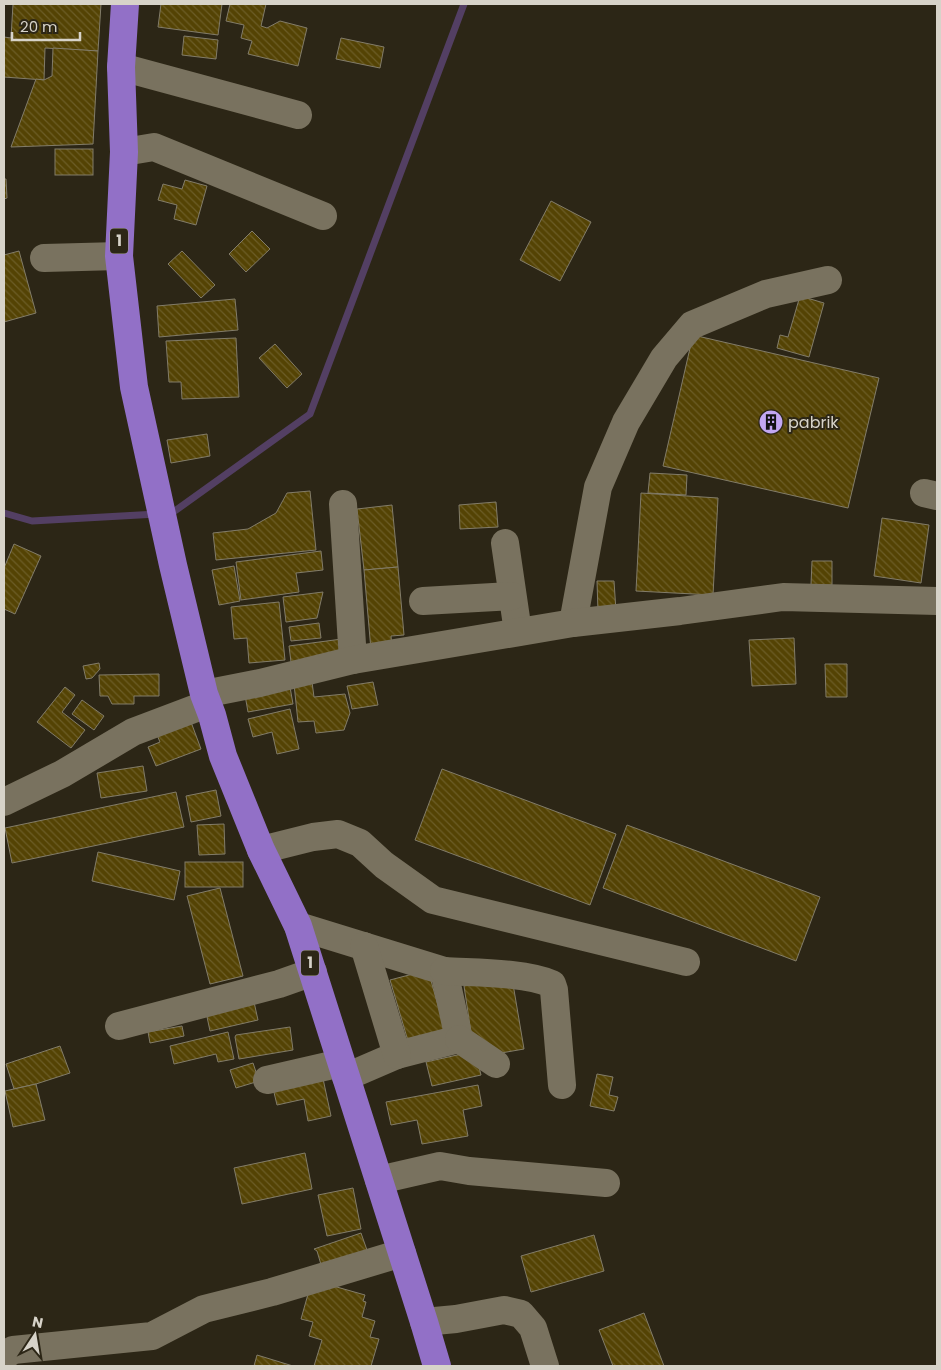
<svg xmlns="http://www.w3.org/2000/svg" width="941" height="1370" viewBox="0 0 941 1370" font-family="Poppins,sans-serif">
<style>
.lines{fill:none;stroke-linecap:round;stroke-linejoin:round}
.stream{stroke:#533f63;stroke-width:7}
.building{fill:url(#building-back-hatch);stroke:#827c69}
.minor{stroke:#79725f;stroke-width:28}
.highway{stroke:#9270c7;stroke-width:28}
.labels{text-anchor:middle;stroke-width:4;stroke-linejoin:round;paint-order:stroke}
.shield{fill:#2c2616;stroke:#a49f93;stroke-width:1}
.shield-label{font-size:15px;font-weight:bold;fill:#d7d3c9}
.poi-label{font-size:16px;fill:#d7d3c9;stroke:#2c2616;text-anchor:start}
</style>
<defs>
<pattern id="building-back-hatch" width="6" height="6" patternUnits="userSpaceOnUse" patternTransform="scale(1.25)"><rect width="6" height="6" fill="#544304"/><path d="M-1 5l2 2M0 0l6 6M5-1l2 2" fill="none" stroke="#6c5d27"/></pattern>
</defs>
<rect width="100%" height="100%" fill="#2c2616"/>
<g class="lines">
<g class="stream">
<path d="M4 513 32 521 157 514"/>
<path d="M168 513H172L310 414 464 4"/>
</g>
</g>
<g class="building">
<path d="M13 4H101L98 51 45 48 44 80 4 77V37L11 38Z"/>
<path d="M161 4H222L218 35 158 27Z"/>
<path d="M230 4H266L261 26 267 28 280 21 307 28 298 66 248 54 252 41 241 38 244 25 226 21Z"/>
<path d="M184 36 218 40 216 59 182 55Z"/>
<path d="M341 38 384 47 380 68 336 59Z"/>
<path d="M53 48 98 51 93 144 11 147 36 79 44 80 52 76Z"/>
<rect x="55" y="149" width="38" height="26"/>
<path d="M4 179H6L7 198 4 199Z"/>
<path d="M185 180 207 186 196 225 174 219 177 205 158 200 163 184 182 189Z"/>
<path d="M551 201 591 222 560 281 520 260Z"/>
<path d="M252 231 270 249 246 272 229 254Z"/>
<path d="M19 251 36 313 4 322V255Z"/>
<path d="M182 251 215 285 201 298 168 264Z"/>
<path d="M800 296 824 303 809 357 777 348 780 335 788 337Z"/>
<path d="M235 299 238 330 159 337 157 306Z"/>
<path d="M693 335 879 378 848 508 663 466Z"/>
<path d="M236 338 239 397 182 399 181 382H169L166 341Z"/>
<path d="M275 344 302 374 287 388 259 358Z"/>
<path d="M207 434 210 456 171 463 167 440Z"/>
<path d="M650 473 687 475 686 495 648 493Z"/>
<path d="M310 491 316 550 216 560 213 533 248 529 276 513 287 493Z"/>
<path d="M641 493 718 498 713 595 636 591Z"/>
<path d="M496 502 498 527 460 529 459 505Z"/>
<path d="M392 505 398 567 364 570 357 509Z"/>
<path d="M882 518 929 525 921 583 874 576Z"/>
<path d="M14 544 41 556 15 614 4 609V568Z"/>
<path d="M321 551 323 570 296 573 299 592 241 600 236 562Z"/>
<path d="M812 561H832V585H811Z"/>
<path d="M234 566 240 601 219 605 212 570Z"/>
<path d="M398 567 404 635 391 636 392 648 371 650 364 570Z"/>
<path d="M597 581H614L616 611 598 612Z"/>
<path d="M323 592 317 618 286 622 283 597Z"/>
<path d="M279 602 285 660 249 663 247 638 234 639 231 607Z"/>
<path d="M319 623 321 638 291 641 289 627Z"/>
<path d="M794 638 796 684 752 686 749 640Z"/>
<path d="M342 639 344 656 291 662 289 646Z"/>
<path d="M99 663 100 669 92 678 86 679 83 666Z"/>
<path d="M825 664H847V697H826Z"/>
<path d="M159 674V696H134V704H112L108 696H100L99 675Z"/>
<path d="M312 682 314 697 345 694 350 713 344 730 316 733 314 721 298 722 294 684Z"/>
<path d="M373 682 378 705 352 709 347 686Z"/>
<path d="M65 687 75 695 62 712 85 730 71 748 37 722Z"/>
<path d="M290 687 293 704 248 712 245 695Z"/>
<path d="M82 700 104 716 94 730 72 714Z"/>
<path d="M290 709 299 749 277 754 272 732 253 737 248 719Z"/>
<path d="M191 722 201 749 156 766 148 747 160 742 157 735Z"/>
<path d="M143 766 147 791 101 798 97 773Z"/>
<path d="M442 769 616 834 590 905 415 840Z"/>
<path d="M216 790 221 816 191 822 186 796Z"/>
<path d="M176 792 184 827 12 863 5 828Z"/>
<path d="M224 824 225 854 199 855 197 825Z"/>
<path d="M627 825 820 897 796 961 603 888Z"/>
<path d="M98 852 180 871 174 900 92 881Z"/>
<rect x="185" y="862" width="58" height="25"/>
<path d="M220 888 243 976 210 984 187 896Z"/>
<path d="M428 970 445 1030 408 1041 390 980Z"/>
<path d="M512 978 524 1049 501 1053 472 1039 464 986Z"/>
<path d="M254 1002 258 1020 210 1031 206 1012Z"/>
<path d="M182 1026 184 1036 150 1043 148 1032Z"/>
<path d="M290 1027 293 1050 239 1059 235 1037 236 1035Z"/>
<path d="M228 1032 234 1059 218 1062 216 1054 174 1064 170 1046Z"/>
<path d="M60 1046 70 1073 36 1084 14 1089 6 1064Z"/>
<path d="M475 1051 481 1075 432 1086 426 1062Z"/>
<path d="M253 1063 259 1081 236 1088 230 1070Z"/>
<path d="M322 1074 331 1116 308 1121 304 1099 277 1105 272 1084Z"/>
<path d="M597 1074 613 1077 609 1095 618 1097 614 1111 590 1106Z"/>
<path d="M36 1084 45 1120 13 1127 5 1091Z"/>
<path d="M478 1085 482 1106 463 1110 468 1136 422 1144 417 1120 391 1125 386 1102Z"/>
<path d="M305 1153 312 1189 242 1204 234 1168Z"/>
<path d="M353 1188 361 1229 327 1236 318 1195Z"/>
<path d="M361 1233 368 1253 322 1268 317 1251 314 1249Z"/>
<path d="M594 1235 604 1271 531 1292 521 1256Z"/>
<path d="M312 1280 365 1295 363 1301 366 1302 362 1317 375 1321 370 1337 379 1339 371 1366H314L322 1340 309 1336 313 1322 301 1319Z"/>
<path d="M644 1313 664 1366H613L599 1330Z"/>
<path d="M257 1355 293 1366H254Z"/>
</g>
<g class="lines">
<g class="minor">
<path d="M121 67 298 115"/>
<path d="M124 152 154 147 323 216"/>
<path d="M44 258 119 256"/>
<path d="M924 493 937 496"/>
<path d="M343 504 353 660"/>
<path d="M505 543 518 632"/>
<path d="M423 601 512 596"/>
<path d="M573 623 598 487 626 422 664 358 692 325 766 294 828 280"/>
<path d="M204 694 260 683 353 660 573 623 680 611 783 597 937 601"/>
<path d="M4 802 62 774 133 732 207 704"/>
<path d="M261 850 313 837 338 834 360 843 384 865 433 900 686 962"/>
<path d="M298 926 444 971 459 1039 397 1055 346 1077"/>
<path d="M364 946 397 1055"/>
<path d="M444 971C475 973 524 972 552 984L554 990 562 1085"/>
<path d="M119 1026 279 984 313 972"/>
<path d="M459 1039 496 1064"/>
<path d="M267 1080 341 1063"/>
<path d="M379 1180 440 1166 469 1171 606 1183"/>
<path d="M424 1322 456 1319 504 1310 521 1314 533 1328 545 1366"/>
<path d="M4 1356 13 1350 152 1336 204 1309 272 1292 402 1253"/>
</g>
<path class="highway" d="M125 4 121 67 124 152 119 256 134 387 173 565 204 694 212 715 223 756 261 850 298 926 424 1322 437 1366"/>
</g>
<defs>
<symbol id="building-disc" viewBox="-11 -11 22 22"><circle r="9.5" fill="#c2a7f2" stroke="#2c2616"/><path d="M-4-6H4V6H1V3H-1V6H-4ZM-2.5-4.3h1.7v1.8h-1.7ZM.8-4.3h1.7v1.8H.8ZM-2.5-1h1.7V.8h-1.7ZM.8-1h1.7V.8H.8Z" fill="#111"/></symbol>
</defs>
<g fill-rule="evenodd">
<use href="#building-disc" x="757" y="408" width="28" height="28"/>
</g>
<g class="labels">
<g class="shield">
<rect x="110" y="228.5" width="18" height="25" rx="4"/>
<rect x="301" y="950.5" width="18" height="25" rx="4"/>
</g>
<g class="shield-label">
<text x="119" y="246">1</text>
<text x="310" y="968">1</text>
</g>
<g class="poi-label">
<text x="788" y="428">pabrik</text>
</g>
</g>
<rect width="941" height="1370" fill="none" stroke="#d7d3c9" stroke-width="10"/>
<g transform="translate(35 1335) rotate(12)" stroke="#2c2616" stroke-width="4" paint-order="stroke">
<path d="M0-4L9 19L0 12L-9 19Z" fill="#d7d3c9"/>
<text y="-8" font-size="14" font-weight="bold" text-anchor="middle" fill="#d7d3c9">N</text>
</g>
<path d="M12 32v8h68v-8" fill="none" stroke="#d7d3c9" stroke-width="2.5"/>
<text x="20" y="32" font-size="15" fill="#d7d3c9" stroke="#2c2616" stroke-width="4" paint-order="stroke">20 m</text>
</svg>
